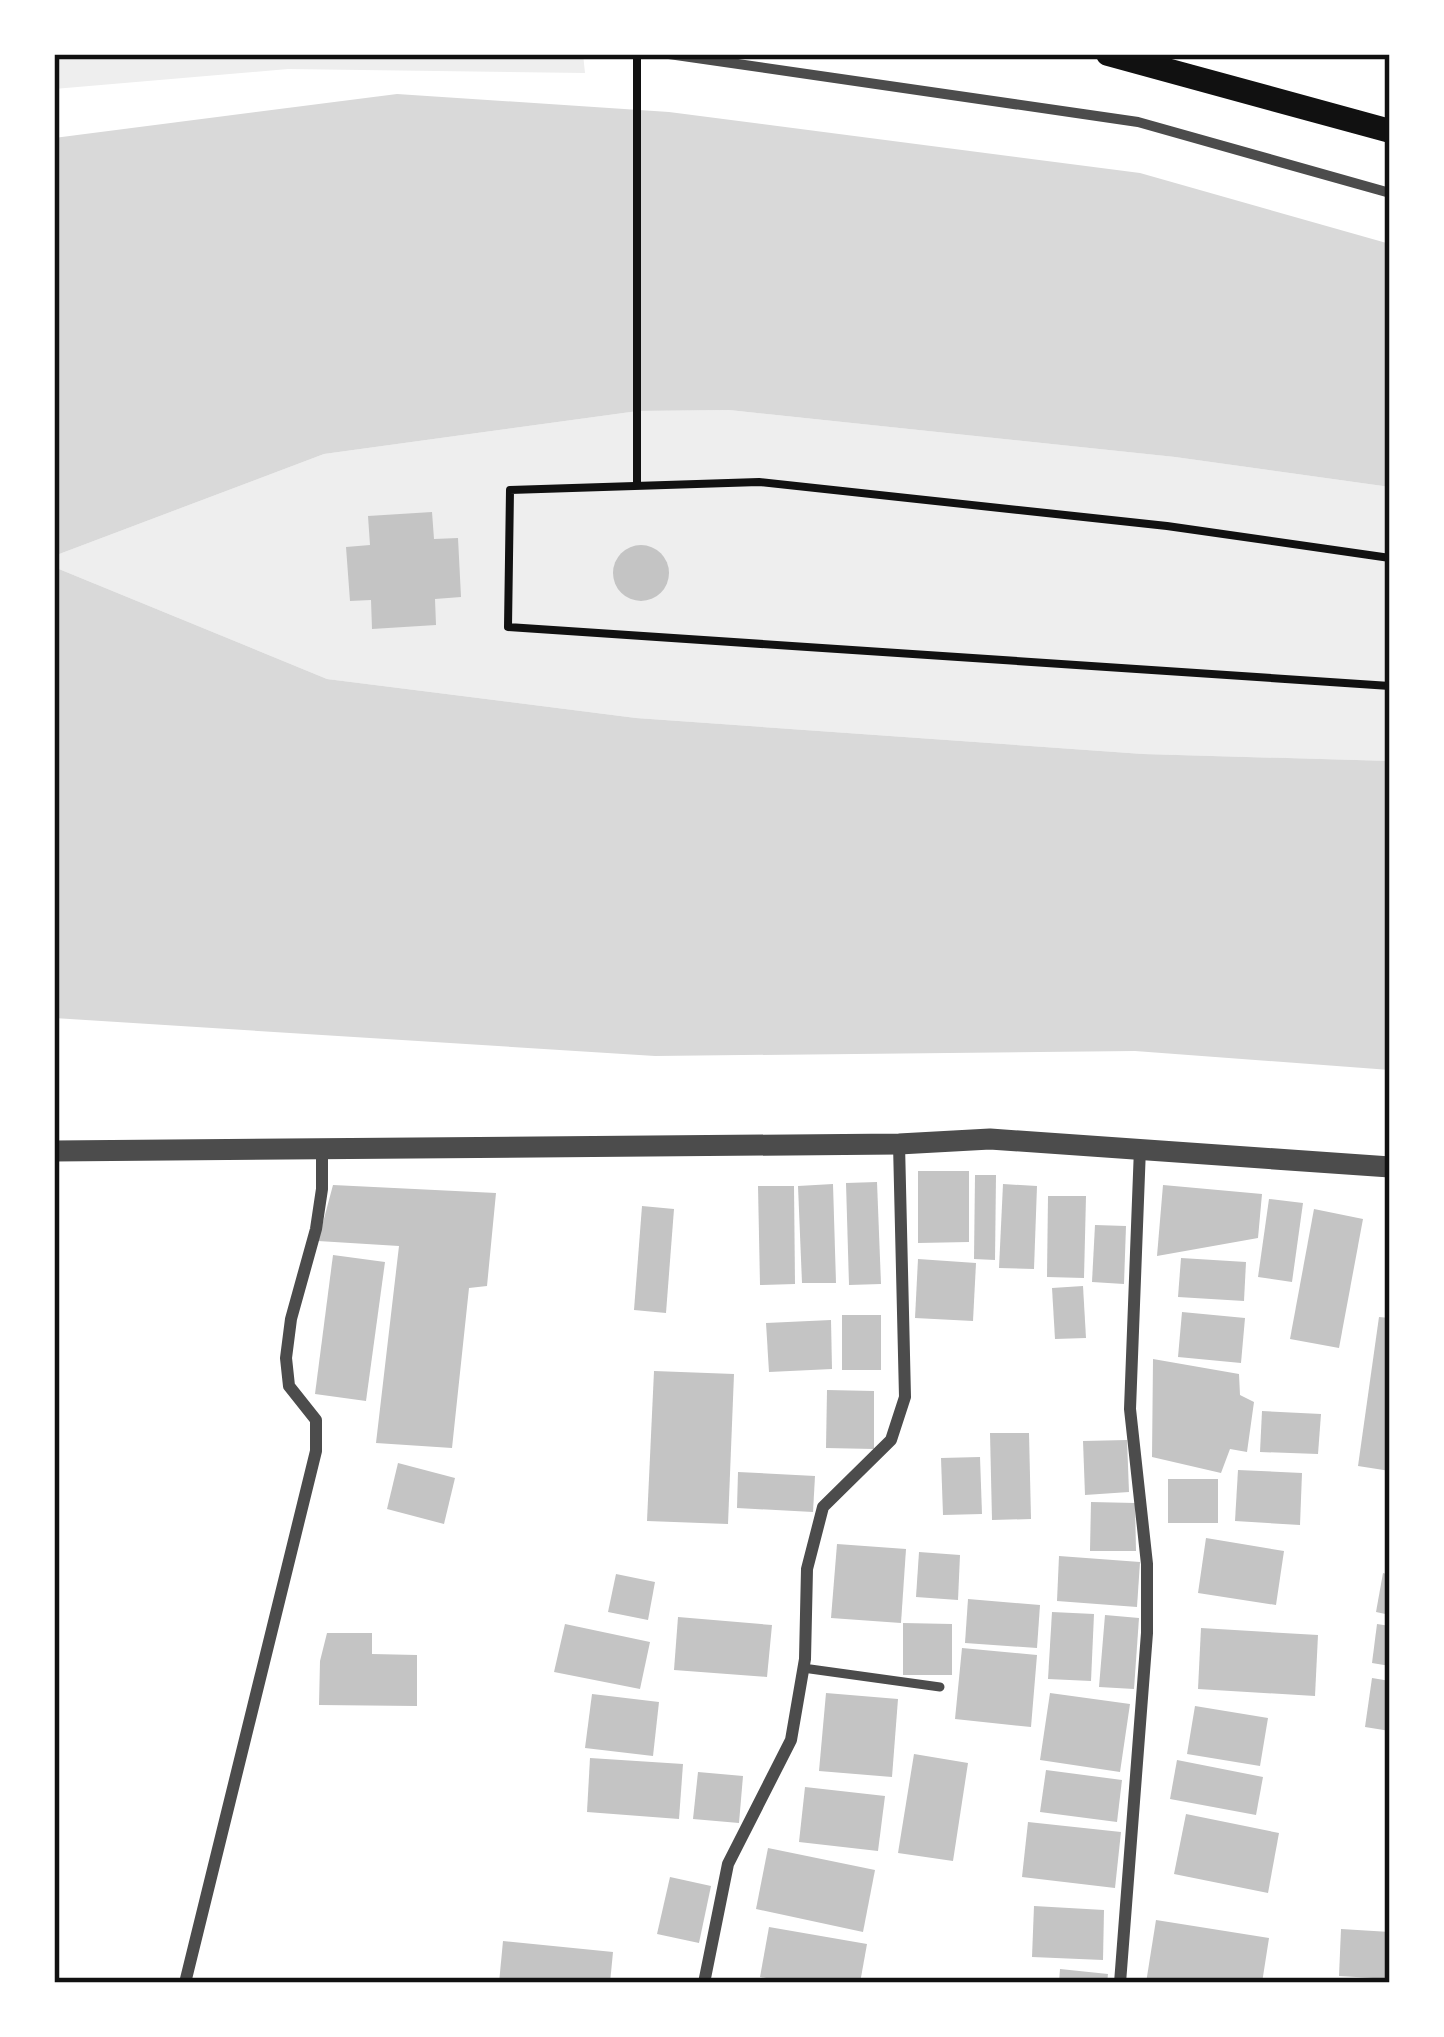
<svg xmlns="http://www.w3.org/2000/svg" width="1444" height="2037" viewBox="0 0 1444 2037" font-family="Lato,sans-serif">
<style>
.green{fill:#eee}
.water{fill:#d9d9d9}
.building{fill:#c4c4c4}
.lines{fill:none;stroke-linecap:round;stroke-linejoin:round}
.path{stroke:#111;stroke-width:8}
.service{stroke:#4c4c4c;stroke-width:9}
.pedestrian{stroke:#4c4c4c;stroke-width:10}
.minor{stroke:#4c4c4c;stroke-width:12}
.tertiary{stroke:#4c4c4c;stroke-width:21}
.secondary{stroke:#111;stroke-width:24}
.neatline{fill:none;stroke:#111;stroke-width:4.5}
</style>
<rect width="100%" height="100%" fill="#fff"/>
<g class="green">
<path d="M54 54H583L585 73 288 69 54 89Z"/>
<path d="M729 410 1175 457 1390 487V761L1143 754 636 718 327 679 54 567V556L324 454 638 411Z"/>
</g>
<g class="water">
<path d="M397 94 669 112 1140 173 1390 244V487L1175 457 729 410 638 411 324 454 54 556V138Z"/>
<path d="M54 567 327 679 636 718 1143 754 1390 761V1070L1135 1051 655 1056 54 1018Z"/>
</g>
<g class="building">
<path d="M432 512 434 539 458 538 461 597 435 599 436 625 372 629 371 600 350 601 346 547 370 545 368 516Z"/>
<circle cx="641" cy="573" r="28"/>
<path d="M918 1171H969V1242L918 1243Z"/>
<path d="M975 1175H996L995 1260 974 1259Z"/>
<path d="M877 1182 881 1284 849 1285 846 1183Z"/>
<path d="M833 1184 836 1283H802L798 1186Z"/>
<path d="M1003 1184 1037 1186 1034 1269 999 1268Z"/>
<path d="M333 1185 496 1193 487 1286 469 1288 452 1448 376 1443 399 1246 318 1241Z"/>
<path d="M1163 1185 1262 1194 1258 1238 1157 1256Z"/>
<path d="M758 1186H794L795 1284 760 1285Z"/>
<path d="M1048 1196H1086L1084 1278 1047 1277Z"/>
<path d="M1269 1199 1303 1203 1292 1282 1258 1277Z"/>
<path d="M642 1206 674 1209 666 1313 634 1310Z"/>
<path d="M1314 1209 1363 1219 1339 1348 1290 1339Z"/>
<path d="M1095 1225 1126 1226 1124 1284 1092 1282Z"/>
<path d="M333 1255 385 1262 366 1401 315 1394Z"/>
<path d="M1181 1258 1246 1262 1244 1301 1178 1297Z"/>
<path d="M918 1259 976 1263 973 1321 915 1318Z"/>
<path d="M1083 1286 1086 1338 1055 1339 1052 1288Z"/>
<path d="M1182 1312 1245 1318 1241 1363 1178 1357Z"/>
<rect x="842" y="1315" width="39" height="55"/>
<path d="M1379 1317 1390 1318V1471L1358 1466Z"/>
<path d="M831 1320 832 1369 769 1372 766 1323Z"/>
<path d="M1153 1359 1239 1374 1240 1395 1254 1402 1247 1452 1230 1449 1221 1473 1152 1457Z"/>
<path d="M654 1371 734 1374 728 1524 647 1521Z"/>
<path d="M827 1390 874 1391V1449L826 1448Z"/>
<path d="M1262 1411 1321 1414 1318 1454 1260 1452Z"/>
<path d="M990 1433H1029L1031 1519 992 1520Z"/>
<path d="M1127 1440 1129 1492 1085 1495 1083 1441Z"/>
<path d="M980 1457 982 1514 943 1515 941 1458Z"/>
<path d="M398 1463 455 1478 444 1524 387 1509Z"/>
<path d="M1238 1470 1302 1473 1300 1525 1235 1521Z"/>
<path d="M738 1472 815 1476 813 1512 737 1508Z"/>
<rect x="1168" y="1479" width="50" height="44"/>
<path d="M1091 1502 1135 1503 1136 1551H1090Z"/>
<path d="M1206 1538 1284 1551 1276 1605 1198 1593Z"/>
<path d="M837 1544 906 1549 901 1623 831 1618Z"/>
<path d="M919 1552 960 1555 958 1600 916 1597Z"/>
<path d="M1059 1556 1140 1562 1137 1607 1057 1601Z"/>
<path d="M1383 1573 1390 1575V1615L1376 1612Z"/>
<path d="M616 1574 655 1582 648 1620 608 1612Z"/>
<path d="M968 1599 1040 1605 1037 1648 965 1643Z"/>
<path d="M1052 1612 1094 1614 1091 1681 1048 1679Z"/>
<path d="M1105 1615 1139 1618 1134 1689 1099 1687Z"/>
<path d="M678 1617 772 1625 767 1677 674 1670Z"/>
<path d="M903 1623 952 1624V1675H903Z"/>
<path d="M565 1624 650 1642 640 1689 554 1672Z"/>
<path d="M1377 1624 1390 1626V1666L1372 1663Z"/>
<path d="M1201 1628 1318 1635 1315 1696 1198 1689Z"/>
<path d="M327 1633H372V1654L417 1655V1706L319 1705 320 1661Z"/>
<path d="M962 1648 1037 1655 1031 1727 955 1719Z"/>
<path d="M1372 1678 1390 1681V1731L1365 1727Z"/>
<path d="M826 1693 898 1699 892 1777 819 1771Z"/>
<path d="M1050 1693 1130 1704 1120 1772 1040 1760Z"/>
<path d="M592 1694 659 1702 653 1756 585 1748Z"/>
<path d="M1195 1706 1268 1718 1260 1766 1187 1754Z"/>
<path d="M914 1754 968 1763 953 1861 898 1853Z"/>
<path d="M590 1758 683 1764 679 1819 587 1812Z"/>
<path d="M1177 1760 1263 1777 1256 1815 1170 1799Z"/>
<path d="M1046 1770 1122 1780 1117 1822 1040 1812Z"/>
<path d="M698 1772 743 1776 739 1823 693 1819Z"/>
<path d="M805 1787 885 1796 878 1851 799 1842Z"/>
<path d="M1186 1814 1279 1833 1268 1893 1174 1874Z"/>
<path d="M1028 1822 1121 1832 1115 1888 1022 1877Z"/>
<path d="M768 1848 875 1870 863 1932 756 1909Z"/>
<path d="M670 1877 711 1886 699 1943 657 1934Z"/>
<path d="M1034 1906 1104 1910 1103 1960 1032 1957Z"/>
<path d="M1156 1920 1269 1938 1262 1983H1146Z"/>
<path d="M769 1927 867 1944 860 1983H794L760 1977Z"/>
<path d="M1341 1929 1390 1932V1979L1339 1976Z"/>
<path d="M503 1941 613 1952 610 1983H499Z"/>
<path d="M1060 1969 1108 1974 1107 1983H1059Z"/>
</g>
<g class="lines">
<g class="path">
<path d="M637 54V484"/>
<path d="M1390 558 1167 526 759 482 510 490 508 627 1390 686"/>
</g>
<path class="service" d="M803 1668 940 1687"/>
<path class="pedestrian" d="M669 54 1138 122 1390 193"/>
<g class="minor">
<path d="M185 1983 316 1451V1420L289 1386 286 1358 291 1319 316 1229 322 1189V1149"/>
<path d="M704 1983 728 1864 791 1740 805 1659 807 1569 823 1507 891 1440 905 1397 899 1144"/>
<path d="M1120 1983 1147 1633V1564L1130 1409 1140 1148"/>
</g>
<path class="tertiary" d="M54 1151 899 1144 990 1139 1390 1167"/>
<path class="secondary" d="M1108 54 1390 131"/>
</g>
<rect width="1444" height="2037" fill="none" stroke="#ffffff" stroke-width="114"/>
<rect x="57" y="57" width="1330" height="1923" class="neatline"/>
</svg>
